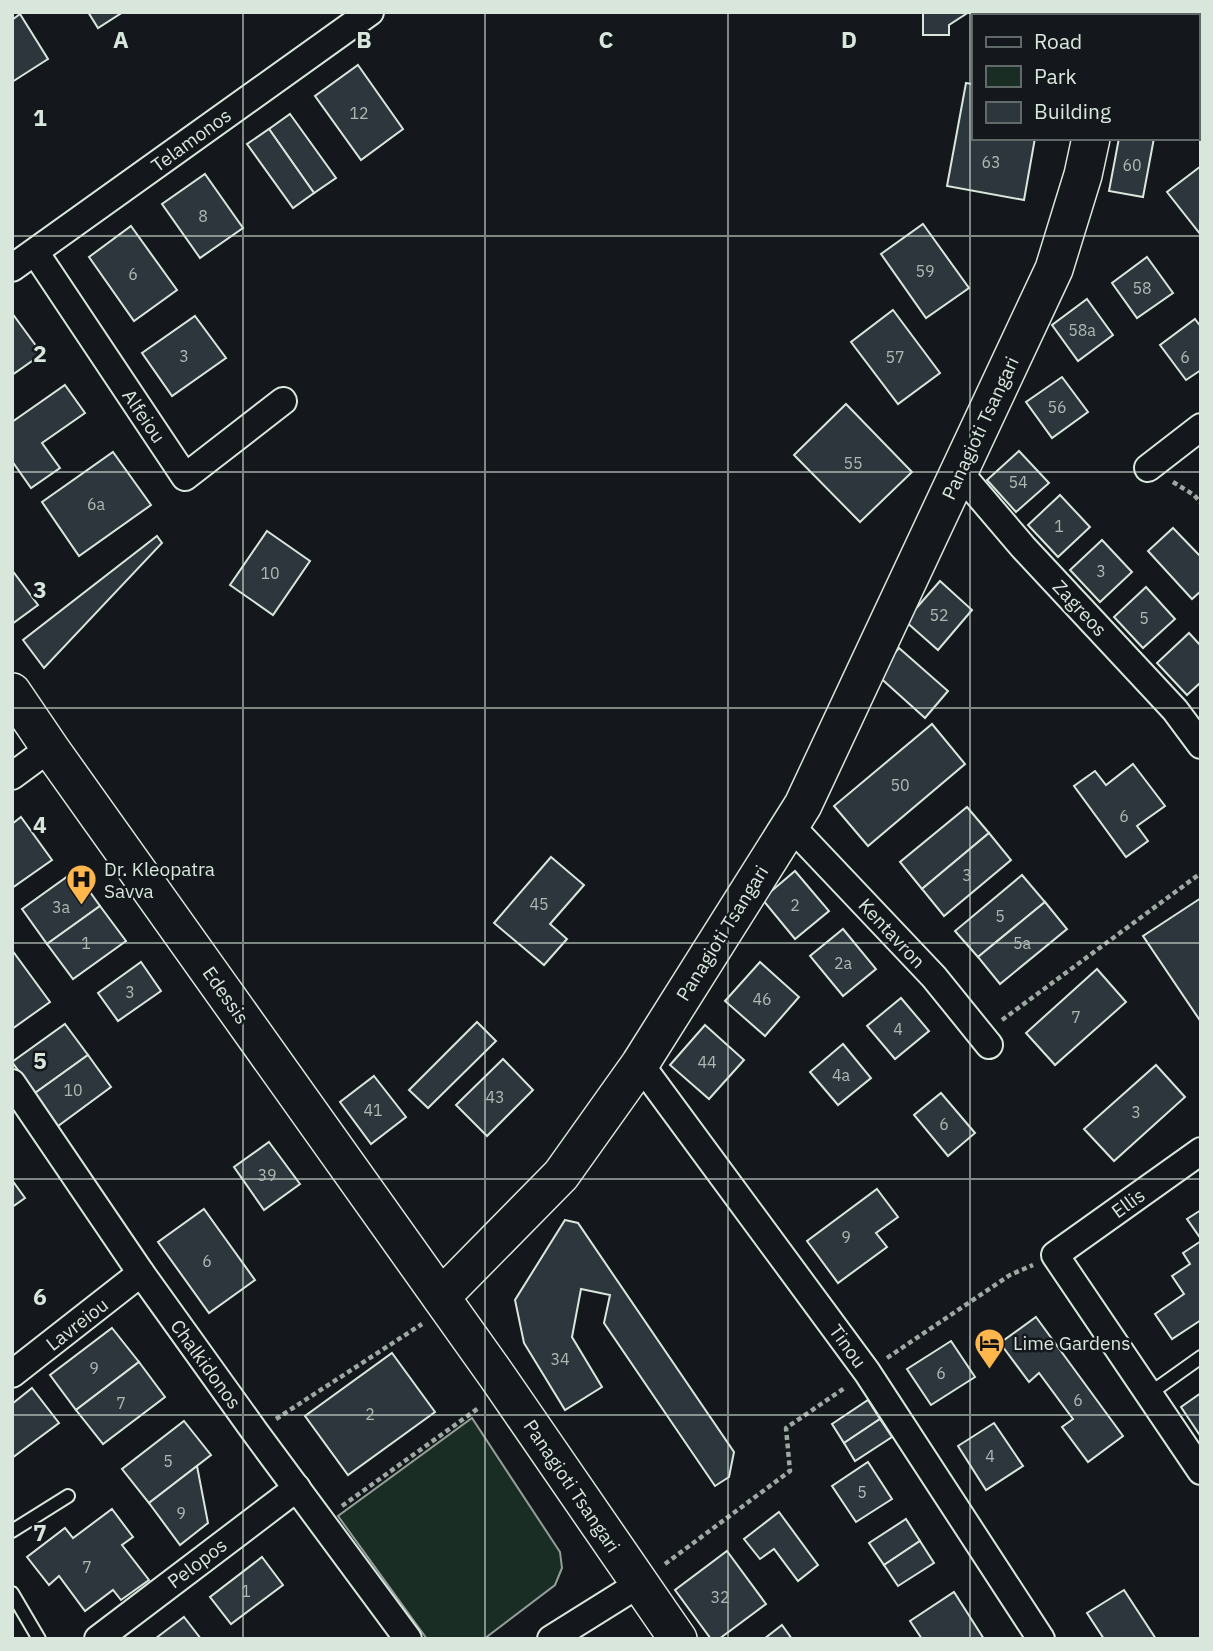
<svg xmlns="http://www.w3.org/2000/svg" width="1213" height="1651" viewBox="0 0 1213 1651" font-family="'IBM Plex Sans',sans-serif">
<style>
.green{fill:#1a2d24;stroke:#939e99;stroke-width:2}
.building{fill:#2c363c;stroke:#d8e6dc;stroke-width:2}
.lines{fill:none;stroke-linecap:round;stroke-linejoin:round}
.lane-casing{stroke:#d8e6dc;stroke-width:16}
.street-casing{stroke:#d8e6dc;stroke-width:30}
.secondary-casing{stroke:#d8e6dc;stroke-width:40}
.path{stroke:#9da8a2;stroke-width:4.5;stroke-dasharray:5 3.5;stroke-linecap:butt}
.lane{stroke:#14181c;stroke-width:12}
.street{stroke:#14181c;stroke-width:26}
.secondary{stroke:#14181c;stroke-width:37}
.grid{fill:none;stroke:#d8e6dc;stroke-width:2;stroke-opacity:0.55}
.labels{text-anchor:middle;stroke-width:5;stroke-linejoin:round;paint-order:stroke}
.number-label{font-size:16px;fill:#adbab4}
.street-label{font-size:19px;fill:#d8e6dc;stroke:#14181c}
.poi-label{font-size:19px;fill:#d8e6dc;stroke:#14181c;text-anchor:start}
.grid-label{font-size:23px;text-anchor:middle;font-weight:bold;fill:#d8e6dc;stroke:#14181c;stroke-width:5;stroke-linejoin:round;paint-order:stroke}
</style>
<rect width="100%" height="100%" fill="#14181c"/>
<path class="green" d="M472 1418 560 1552 562 1568 555 1585 484 1639H427L338 1516Z"/>
<g class="building">
<path d="M88 12H123L98 28Z"/>
<path d="M923 12H969L949 25V35H923Z"/>
<path d="M20 14 48 59 12 82V20Z"/>
<path d="M358 65 403 129 361 160 315 96Z"/>
<path d="M966 83 973 84V138H1035L1024 200 947 186Z"/>
<path d="M290 114 336 178 314 193 269 129Z"/>
<path d="M269 129 314 193 293 208 247 144Z"/>
<path d="M1119 138H1154L1143 197 1109 191Z"/>
<path d="M1201 166V235L1167 192Z"/>
<path d="M205 174 243 228 200 258 162 204Z"/>
<path d="M923 224 969 288 926 318 881 254Z"/>
<path d="M131 226 177 290 134 321 89 257Z"/>
<path d="M1147 257 1173 293 1137 318 1112 283Z"/>
<path d="M1087 299 1113 335 1078 361 1052 325Z"/>
<path d="M893 310 940 373 898 404 851 342Z"/>
<path d="M12 313 42 354 12 375Z"/>
<path d="M195 316 226 358 172 396 142 353Z"/>
<path d="M1195 319 1201 327V370L1186 380 1160 345Z"/>
<path d="M1062 377 1088 412 1052 438 1026 402Z"/>
<path d="M65 385 85 413 42 443 60 468 31 488 12 461V422Z"/>
<path d="M846 404 912 472 860 522 794 455Z"/>
<path d="M1019 451 1049 483 1016 512 987 480Z"/>
<path d="M113 452 151 505 79 556 42 502Z"/>
<path d="M1060 495 1090 527 1058 557 1028 525Z"/>
<path d="M1173 528 1201 557V591L1192 599 1148 551Z"/>
<path d="M267 531 310 561 273 615 230 585Z"/>
<path d="M157 536 162 543 44 668 23 640Z"/>
<path d="M1102 540 1132 572 1100 602 1070 570Z"/>
<path d="M12 570 38 605 12 624Z"/>
<path d="M940 581 972 610 938 650 905 621Z"/>
<path d="M1146 587 1175 619 1143 648 1114 617Z"/>
<path d="M1189 633 1201 646V682L1187 695 1157 663Z"/>
<path d="M899 648 948 691 925 718 876 674Z"/>
<path d="M932 724 965 764 868 846 834 806Z"/>
<path d="M1133 764 1165 806 1137 826 1148 841 1126 857 1074 786 1095 771 1106 785Z"/>
<path d="M967 807 989 833 922 889 900 862Z"/>
<path d="M21 817 52 860 12 888V824Z"/>
<path d="M989 833 1011 860 944 916 922 889Z"/>
<path d="M551 857 584 885 550 924 567 939 544 965 494 923Z"/>
<path d="M75 871 100 906 47 944 22 909Z"/>
<path d="M795 871 829 911 795 939 762 899Z"/>
<path d="M1022 875 1045 902 978 957 955 931Z"/>
<path d="M1201 898V1022L1143 936Z"/>
<path d="M1045 902 1067 929 1000 984 978 957Z"/>
<path d="M100 906 126 941 73 979 47 944Z"/>
<path d="M843 929 876 969 843 996 810 956Z"/>
<path d="M12 950 50 1002 12 1029Z"/>
<path d="M141 962 161 991 118 1021 98 993Z"/>
<path d="M760 962 799 997 765 1036 725 1001Z"/>
<path d="M1097 969 1126 1002 1055 1065 1026 1033Z"/>
<path d="M901 998 929 1031 895 1059 867 1026Z"/>
<path d="M477 1022 496 1041 428 1108 409 1090Z"/>
<path d="M65 1024 88 1055 35 1093 12 1062Z"/>
<path d="M705 1025 744 1060 709 1099 670 1065Z"/>
<path d="M843 1044 871 1078 838 1105 810 1072Z"/>
<path d="M88 1055 111 1087 58 1126 35 1093Z"/>
<path d="M503 1059 533 1090 487 1136 456 1105Z"/>
<path d="M1156 1065 1185 1097 1114 1161 1084 1129Z"/>
<path d="M374 1076 406 1117 371 1144 340 1102Z"/>
<path d="M941 1093 975 1133 948 1156 914 1115Z"/>
<path d="M269 1142 300 1184 264 1210 234 1167Z"/>
<path d="M12 1180 25 1198 12 1207Z"/>
<path d="M877 1189 898 1217 876 1233 887 1247 838 1283 807 1241Z"/>
<path d="M204 1209 255 1280 209 1313 158 1242Z"/>
<path d="M1201 1210V1239L1187 1219Z"/>
<path d="M565 1220 578 1223 734 1452 729 1477 715 1486 604 1323 610 1295 581 1289 572 1337 602 1387 565 1410 524 1343 515 1300Z"/>
<path d="M1201 1241V1320L1172 1339 1155 1314 1184 1294 1172 1276 1190 1264 1183 1253Z"/>
<path d="M1036 1317 1123 1436 1088 1462 1062 1427 1073 1419 1039 1373 1029 1382 1000 1343Z"/>
<path d="M112 1328 139 1362 76 1410 50 1375Z"/>
<path d="M951 1341 975 1377 931 1405 907 1369Z"/>
<path d="M392 1353 435 1412 348 1475 305 1416Z"/>
<path d="M139 1362 165 1397 103 1444 76 1410Z"/>
<path d="M32 1388 59 1423 12 1458V1404Z"/>
<path d="M1201 1393V1437L1181 1407Z"/>
<path d="M868 1400 880 1419 844 1443 832 1424Z"/>
<path d="M880 1419 892 1437 855 1461 844 1443Z"/>
<path d="M184 1421 211 1455 149 1503 122 1469Z"/>
<path d="M994 1423 1023 1466 986 1490 958 1446Z"/>
<path d="M868 1462 892 1499 856 1522 832 1486Z"/>
<path d="M197 1466 208 1523 180 1545 149 1503Z"/>
<path d="M112 1509 133 1537 122 1545 149 1580 121 1600 113 1590 85 1611 59 1576 49 1585 27 1557 65 1528 73 1538Z"/>
<path d="M779 1512 818 1565 798 1581 774 1549 760 1559 744 1539Z"/>
<path d="M906 1519 920 1541 884 1565 869 1543Z"/>
<path d="M920 1541 934 1563 898 1586 884 1565Z"/>
<path d="M727 1551 766 1604 719 1639H711L675 1590Z"/>
<path d="M262 1557 283 1585 231 1624 210 1597Z"/>
<path d="M1124 1590 1156 1639H1104L1087 1613Z"/>
<path d="M954 1592 984 1639H922L910 1621Z"/>
<path d="M184 1617 201 1639H157L156 1638Z"/>
<path d="M782 1625 792 1639H764Z"/>
</g>
<g class="lines">
<defs>
<g id="lane">
<path d="M1149 1394 1201 1357"/>
<path d="M12 1531 68 1496"/>
<path d="M12 1593 39 1639"/>
</g>
<g id="street">
<path d="M1197 59 1201 60"/>
<path d="M35 252 185 477 283 401"/>
<path d="M12 268 370 12"/>
<path d="M1148 468 1201 427"/>
<path d="M959 472 1023 547 1175 710 1201 745"/>
<path d="M12 776 50 748"/>
<path d="M790 825 934 977 989 1045"/>
<path d="M640 1064 867 1372 1041 1639"/>
<path d="M12 1083 141 1273 255 1432 408 1639"/>
<path d="M1201 1151 1055 1255 1201 1471"/>
<path d="M12 1374 141 1273"/>
<path d="M98 1639 297 1488"/>
<path d="M551 1639 639 1584"/>
</g>
<g id="secondary">
<path d="M1109 12V16"/>
<path d="M12 692 50 748 497 1376 678 1639"/>
<path d="M441 1297 561 1175 640 1064 803 805 1054 269 1083 175 1091 138"/>
</g>
</defs>
<use href="#lane" class="lane-casing"/>
<use href="#street" class="street-casing"/>
<use href="#secondary" class="secondary-casing"/>
<g class="path">
<path d="M1173 482 1194 495 1201 503"/>
<path d="M1002 1020 1201 873"/>
<path d="M887 1358 1010 1275 1033 1265"/>
<path d="M276 1419 422 1324"/>
<path d="M342 1506 480 1407"/>
<path d="M665 1564 790 1471 786 1428 846 1387"/>
</g>
<use href="#lane" class="lane"/>
<use href="#street" class="street"/>
<use href="#secondary" class="secondary"/>
</g>
<path class="grid" d="M243 12V1639M485 12V1639M728 12V1639M970 12V1639M12 236H1201M12 472H1201M12 708H1201M12 943H1201M12 1179H1201M12 1415H1201"/>
<defs>
<symbol id="hospital-pin" viewBox="-11 -11 22 30"><path d="M0 17L-7.5 6A9.5 9.5 0 1 1 7.5 6Z" fill="#ffb74d" stroke="#14181c"/><path d="M-5-5h3v3.5h4V-5h3V5h-3V1.5h-4V5h-3Z" fill="#111"/></symbol>
<symbol id="hotel-pin" viewBox="-11 -11 22 30"><path d="M0 17L-7.5 6A9.5 9.5 0 1 1 7.5 6Z" fill="#ffb74d" stroke="#14181c"/><path d="M-6-4.5h1.5V1H6V5H4.5V3h-9V5H-6ZM-4 0a1.8 1.8 0 1 1 3.6 0ZM.5 0V-2.5h3Q6-2.5 6 0Z" fill="#111"/></symbol>
</defs>
<g fill-rule="evenodd">
<use href="#hospital-pin" x="64" y="862" width="35" height="47"/>
<use href="#hotel-pin" x="972" y="1326" width="35" height="47"/>
</g>
<g class="labels">
<g class="number-label">
<text x="359" y="119">12</text>
<text x="991" y="168">63</text>
<text x="1132" y="171">60</text>
<text x="203" y="222">8</text>
<text x="925" y="277">59</text>
<text x="133" y="280">6</text>
<text x="1142" y="294">58</text>
<text x="1082" y="336">58a</text>
<text x="184" y="362">3</text>
<text x="895" y="363">57</text>
<text x="1185" y="363">6</text>
<text x="1057" y="413">56</text>
<text x="853" y="469">55</text>
<text x="1018" y="488">54</text>
<text x="96" y="510">6a</text>
<text x="1059" y="532">1</text>
<text x="1101" y="577">3</text>
<text x="270" y="579">10</text>
<text x="939" y="621">52</text>
<text x="1144" y="624">5</text>
<text x="900" y="791">50</text>
<text x="1124" y="822">6</text>
<text x="967" y="881">3</text>
<text x="539" y="910">45</text>
<text x="795" y="911">2</text>
<text x="61" y="913">3a</text>
<text x="1000" y="922">5</text>
<text x="86" y="949">1</text>
<text x="1022" y="949">5a</text>
<text x="843" y="969">2a</text>
<text x="130" y="998">3</text>
<text x="762" y="1005">46</text>
<text x="1076" y="1023">7</text>
<text x="898" y="1035">4</text>
<text x="707" y="1068">44</text>
<text x="841" y="1081">4a</text>
<text x="73" y="1096">10</text>
<text x="495" y="1103">43</text>
<text x="373" y="1116">41</text>
<text x="1136" y="1118">3</text>
<text x="944" y="1130">6</text>
<text x="267" y="1181">39</text>
<text x="846" y="1243">9</text>
<text x="207" y="1267">6</text>
<text x="560" y="1365">34</text>
<text x="94" y="1374">9</text>
<text x="941" y="1379">6</text>
<text x="1078" y="1406">6</text>
<text x="121" y="1409">7</text>
<text x="370" y="1420">2</text>
<text x="990" y="1462">4</text>
<text x="168" y="1467">5</text>
<text x="862" y="1498">5</text>
<text x="181" y="1519">9</text>
<text x="87" y="1573">7</text>
<text x="246" y="1597">1</text>
<text x="720" y="1603">32</text>
</g>
<g class="street-label">
<text transform="translate(191 140) rotate(-36)" y="7">Telamonos</text>
<text transform="translate(144 416) rotate(56)" y="7">Alfeiou</text>
<text transform="translate(980 428) rotate(-65)" y="7">Panagioti Tsangari</text>
<text transform="translate(1080 608) rotate(47)" y="7">Zagreos</text>
<text transform="translate(722 933) rotate(-58)" y="7">Panagioti Tsangari</text>
<text transform="translate(892 933) rotate(47)" y="7">Kentavron</text>
<text transform="translate(226 995) rotate(55)" y="7">Edessis</text>
<text transform="translate(1128 1203) rotate(-36)" y="7">Ellis</text>
<text transform="translate(77 1324) rotate(-38)" y="7">Lavreiou</text>
<text transform="translate(848 1346) rotate(54)" y="7">Tinou</text>
<text transform="translate(206 1364) rotate(54)" y="7">Chalkidonos</text>
<text transform="translate(572 1486) rotate(56)" y="7">Panagioti Tsangari</text>
<text transform="translate(197 1563) rotate(-37)" y="7">Pelopos</text>
</g>
<g class="poi-label">
<text x="104" y="876">Dr. Kleopatra<tspan x="104" dy="22">Savva</tspan></text>
<text x="1013" y="1350">Lime Gardens</text>
</g>
</g>
<g class="grid-label">
<text x="121" y="48">A</text>
<text x="364" y="48">B</text>
<text x="606" y="48">C</text>
<text x="849" y="48">D</text>
<text x="40" y="126">1</text>
<text x="40" y="362">2</text>
<text x="40" y="598">3</text>
<text x="40" y="833">4</text>
<text x="40" y="1069">5</text>
<text x="40" y="1305">6</text>
<text x="40" y="1541">7</text>
</g>
<rect width="1213" height="1651" fill="none" stroke="#d8e6dc" stroke-width="28"/>
<rect x="972" y="14" width="228" height="126" fill="#14181c" stroke="#626a69" stroke-width="2"/>
<rect x="986" y="37" width="35" height="10" fill="#14181c" stroke="#626a69" stroke-width="2"/>
<text x="1034" y="49" font-size="21" fill="#d8e6dc">Road</text>
<rect x="986" y="66" width="35" height="21" fill="#1a2d24" stroke="#626a69" stroke-width="2"/>
<text x="1034" y="84" font-size="21" fill="#d8e6dc">Park</text>
<rect x="986" y="102" width="35" height="21" fill="#2c363c" stroke="#626a69" stroke-width="2"/>
<text x="1034" y="119" font-size="21" fill="#d8e6dc">Building</text>
</svg>
